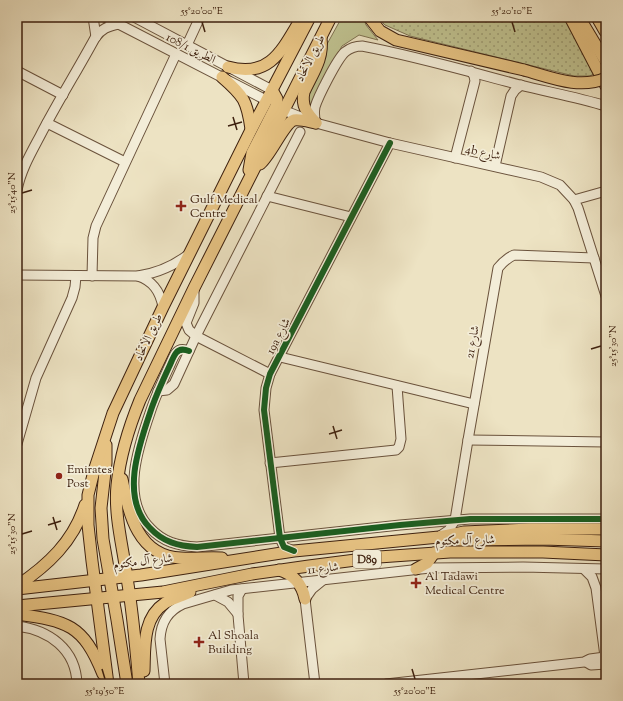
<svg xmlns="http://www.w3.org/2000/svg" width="623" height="701" viewBox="0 0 623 701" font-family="'Sorts Mill Goudy',Amiri,serif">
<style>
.grass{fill:#bfc18f;stroke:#7e714f}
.park{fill:url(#park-dots);stroke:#7e714f}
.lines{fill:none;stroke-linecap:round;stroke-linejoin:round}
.minor-casing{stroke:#6a523c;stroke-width:11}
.major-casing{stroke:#3e210f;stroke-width:13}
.highway-casing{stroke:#3e210f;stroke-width:15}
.minor{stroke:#f3edd8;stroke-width:9}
.major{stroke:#e6c282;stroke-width:11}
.highway{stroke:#e6c282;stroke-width:13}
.major-bridge-casing{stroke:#3e210f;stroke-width:13;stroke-linecap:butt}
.major-bridge{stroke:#e6c282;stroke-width:11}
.cycleway-casing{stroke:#f3edd8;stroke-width:8}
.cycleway{stroke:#1b5e20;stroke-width:6}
.ticks{fill:none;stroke:#3e210f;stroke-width:1.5}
.poi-dot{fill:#8f2418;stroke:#f3edd8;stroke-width:1.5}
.labels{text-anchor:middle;stroke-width:3.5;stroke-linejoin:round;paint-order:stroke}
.shield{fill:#f3edd8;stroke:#745e4b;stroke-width:1}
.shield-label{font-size:11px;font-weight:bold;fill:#3e210f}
.street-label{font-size:12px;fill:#3e210f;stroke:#f3edd8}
.poi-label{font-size:12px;fill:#3e210f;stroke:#f3edd8;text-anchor:start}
.neatline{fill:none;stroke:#3e210f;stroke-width:1.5}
.ticks-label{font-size:10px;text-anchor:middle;fill:#3e210f}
</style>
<defs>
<pattern id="park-dots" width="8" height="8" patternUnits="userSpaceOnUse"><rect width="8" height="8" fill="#bfc18f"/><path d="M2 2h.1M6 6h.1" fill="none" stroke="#9d9c73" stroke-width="1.8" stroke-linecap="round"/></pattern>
</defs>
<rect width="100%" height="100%" fill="#ede3c3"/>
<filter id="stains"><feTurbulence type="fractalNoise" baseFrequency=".005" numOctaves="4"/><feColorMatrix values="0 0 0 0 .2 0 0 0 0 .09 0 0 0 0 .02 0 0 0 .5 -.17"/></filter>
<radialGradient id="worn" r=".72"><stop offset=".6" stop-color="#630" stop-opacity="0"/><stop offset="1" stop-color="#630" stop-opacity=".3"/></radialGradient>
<path class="grass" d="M342 17H363L366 25 378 40 359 35 342 46 310 106 307 93 326 46Z"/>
<path class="park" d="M377 17H565L595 73 590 76H574L410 36 385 25Z"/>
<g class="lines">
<defs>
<g id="minor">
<path d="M93 17 96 37"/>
<path d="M105 17 266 100"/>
<path d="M134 17 272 90"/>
<path d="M187 45 200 17"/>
<path d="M17 71 63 95"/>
<path d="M283 110 316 123 390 143 541 177 560 185 574 200 578 208 606 296"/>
<path d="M47 123 125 162"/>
<path d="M316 123C314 117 314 113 315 107 318 97 337 59 345 52 350 48 355 46 362 46 415 56 467 71 520 85 548 92 577 97 606 106"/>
<path d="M455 158 475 81 474 76 471 71"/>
<path d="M495 166 511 96 515 90 521 85"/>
<path d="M17 190C21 170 31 153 40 136 57 103 77 71 95 38 101 29 108 26 119 24"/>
<path d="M267 196 351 217"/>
<path d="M574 200 606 191"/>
<path d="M17 275 138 276C157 273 174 266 189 254"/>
<path d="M92 276 93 238 96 226 176 54"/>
<path d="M138 276C153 281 160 291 163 307"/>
<path d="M194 289V303L186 323 189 330 196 336 270 374"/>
<path d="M189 351C184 349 179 349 176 353 173 357 171 363 169 367 163 380 157 393 152 407 140 442 119 497 150 528 163 542 178 546 197 547L400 525 470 519H606"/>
<path d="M280 357 474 404"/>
<path d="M158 391 167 390 174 384 196 336 300 132"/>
<path d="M468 440 606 442"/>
<path d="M17 444 36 378 72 298 75 287 76 276"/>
<path d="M270 463 396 450 399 447 401 439 397 386"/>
<path d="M440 536 449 530 455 520 468 440 498 268C503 262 507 258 514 255L594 258"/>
<path d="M294 551 284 547 280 538 264 410 266 388 270 374 390 143"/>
<path d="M584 569 592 577 596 588 606 664"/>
<path d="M242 589 238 596V615L244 684"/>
<path d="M215 595 228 602 238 614"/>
<path d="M17 626C49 630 76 649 77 684"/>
<path d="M586 662 591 665 606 664"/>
<path d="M165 684 160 639C161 622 168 611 183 604L231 590 430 568 523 567 606 569"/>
<path d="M315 684 305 599 312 589 323 580"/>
<path d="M386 684 584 662 590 659 605 657"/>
</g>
<g id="major">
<path d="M369 17 380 31 396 40 524 70"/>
<path d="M570 17 606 86"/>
<path d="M579 17 606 62"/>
<path d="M228 67C271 79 283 48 302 17"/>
<path d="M222 77C244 96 247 101 251 129"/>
<path d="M316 123C307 113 301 106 304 92 312 74 324 59 321 38"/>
<path d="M260 164C271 155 284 123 294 120 301 119 310 122 316 123"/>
<path d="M249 170 252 153 276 106 277 99 272 90"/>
<path d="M106 445V463L101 508 103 539 117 620 127 684"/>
<path d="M122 479C129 513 137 556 181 558 195 559 208 557 222 558"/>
<path d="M447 539 461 540 543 539 606 541"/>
<path d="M416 569 427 563 434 553"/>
<path d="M279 570C293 574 302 584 305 599"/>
<path d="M17 586C48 565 73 542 85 505"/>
<path d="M17 589 141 575 294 551 439 537 464 532 530 529H606"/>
<path d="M17 606 163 592 252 574 309 566 379 557 450 552H543L606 555"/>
<path d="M17 614C67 621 83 624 103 674"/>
<path d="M144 671C145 648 142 618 165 603 173 598 182 596 190 592"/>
<path d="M108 684 92 561 88 525V495L94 471 113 413 163 307 250 132 310 17"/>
<path d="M139 684C136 649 133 613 127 578 123 547 114 516 117 485 120 456 129 427 140 400L194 288 331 17"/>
</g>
<path id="highway" d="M598 17 606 31"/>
</defs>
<use href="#minor" class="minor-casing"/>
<use href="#major" class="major-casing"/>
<use href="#highway" class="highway-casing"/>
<use href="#minor" class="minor"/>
<use href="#major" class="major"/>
<use href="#highway" class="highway"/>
<defs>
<path id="major-bridge" d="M524 70C550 77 579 90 606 78"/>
</defs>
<use href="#major-bridge" class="major-bridge-casing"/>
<use href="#major-bridge" class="major-bridge"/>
<defs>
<g id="cycleway">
<path d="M189 351C184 349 179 349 176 353 173 357 171 363 169 367 163 380 157 393 152 407 140 442 119 497 150 528 163 542 178 546 197 547L400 525 470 519H606"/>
<path d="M294 551 284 547 280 538 264 410 266 388 270 374 390 143"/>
</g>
</defs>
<use href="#cycleway" class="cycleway-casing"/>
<use href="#cycleway" class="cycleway"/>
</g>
<path class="ticks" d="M202 22 205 32M512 22 515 32M233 117 237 130M228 126 242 122M22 193 32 190M591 349 601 346M333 426 337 439M329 434 342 430M53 517 57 530M48 525 61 521M22 534 32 531M102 669 105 679M412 669 415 679"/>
<g class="poi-dot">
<path d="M179 200h4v4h4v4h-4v4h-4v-4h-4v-4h4z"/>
<circle cx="59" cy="476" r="4"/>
<path d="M414 577h4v4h4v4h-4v4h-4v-4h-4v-4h4z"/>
<path d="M197 636h4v4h4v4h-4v4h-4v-4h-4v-4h4z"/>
</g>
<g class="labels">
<rect class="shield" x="353" y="550" width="28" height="18" rx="3"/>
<g class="shield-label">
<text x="367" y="563">D89</text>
</g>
<g class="street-label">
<text transform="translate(191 48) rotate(27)" y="4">108/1 الطريق</text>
<text transform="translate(310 58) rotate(-63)" y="4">طريق الاتحاد</text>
<text transform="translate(483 152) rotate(12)" y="4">4b شارع</text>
<text transform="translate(278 336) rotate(-63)" y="4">19a شارع</text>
<text transform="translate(148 337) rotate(-65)" y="4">طريق الاتحاد</text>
<text transform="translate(472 342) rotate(-80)" y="4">شارع 21</text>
<text transform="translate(465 540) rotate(-2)" y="4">شارع آل مكتوم</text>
<text transform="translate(143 561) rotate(-7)" y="4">شارع آل مكتوم</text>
<text transform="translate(323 568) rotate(-6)" y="4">شارع 11</text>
</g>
<g class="poi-label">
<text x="190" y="203">Gulf Medical<tspan x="190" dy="14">Centre</tspan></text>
<text x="67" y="473">Emirates<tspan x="67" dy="14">Post</tspan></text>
<text x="425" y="580">Al Tadawi<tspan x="425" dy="14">Medical Centre</tspan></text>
<text x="208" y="639">Al Shoala<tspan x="208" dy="14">Building</tspan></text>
</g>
</g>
<rect width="623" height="701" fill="none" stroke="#ede3c3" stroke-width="44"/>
<rect x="22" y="22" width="579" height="657" class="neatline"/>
<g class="ticks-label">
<text x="202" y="14">55°20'00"E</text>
<text x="512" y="14">55°20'10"E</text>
<text transform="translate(11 193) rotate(-90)" y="4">25°15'40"N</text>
<text transform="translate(612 346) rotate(-90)" y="4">25°15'30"N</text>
<text transform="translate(11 534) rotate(-90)" y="4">25°15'30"N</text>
<text x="105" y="694">55°19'50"E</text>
<text x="415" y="694">55°20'00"E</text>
</g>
<rect width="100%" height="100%" filter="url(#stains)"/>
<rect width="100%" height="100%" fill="url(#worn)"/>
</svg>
